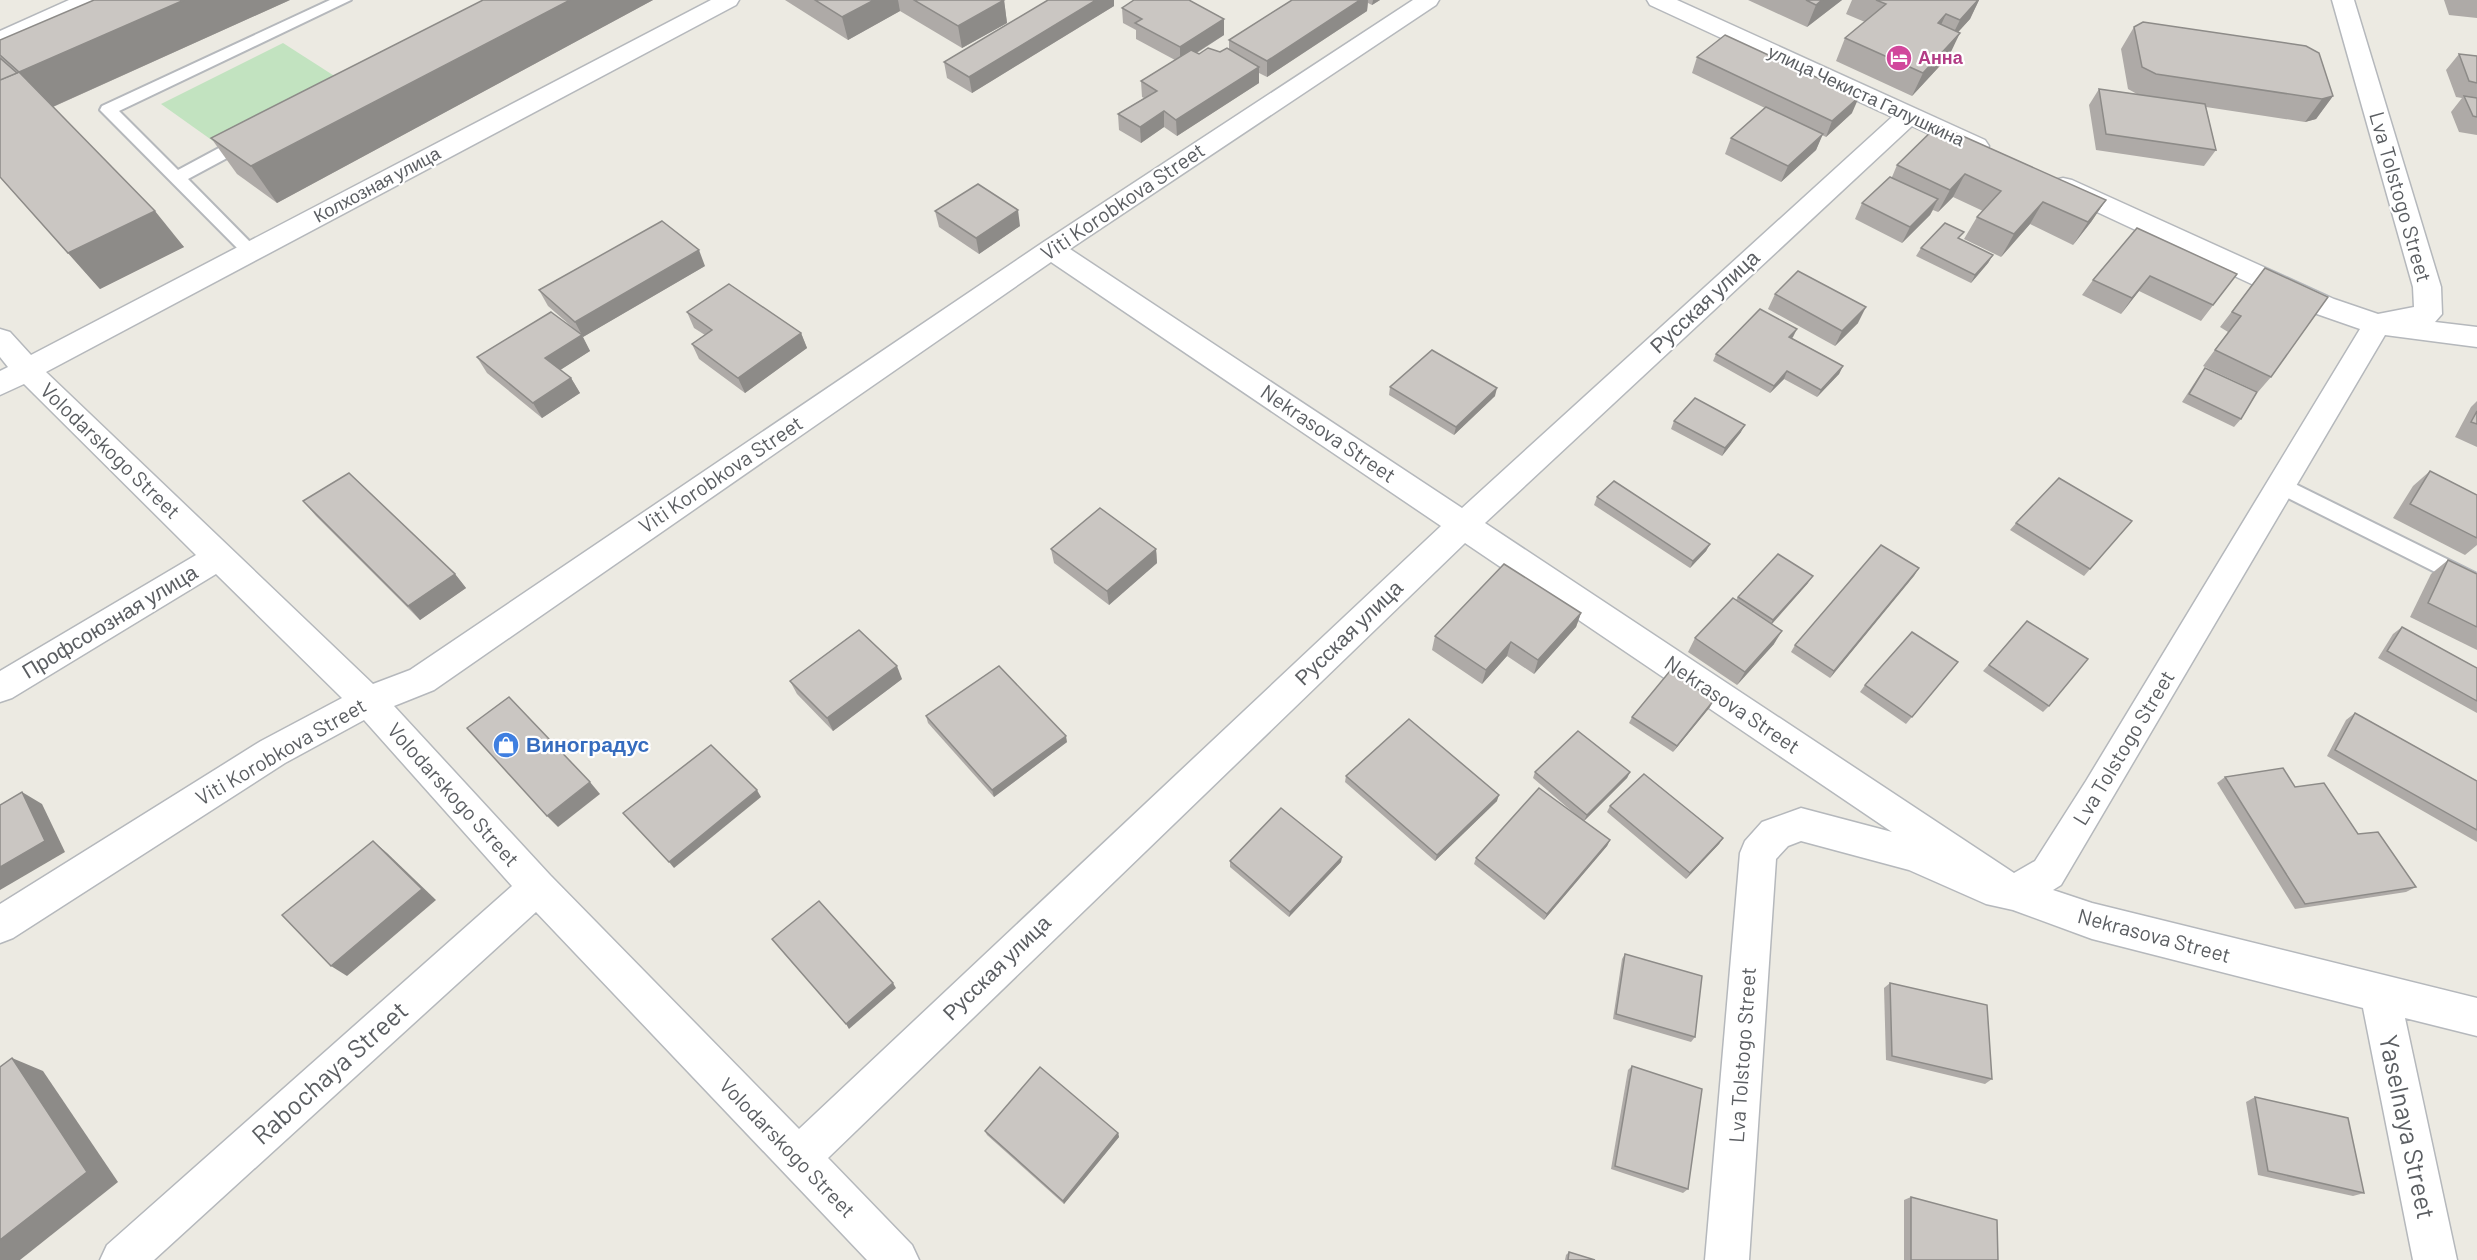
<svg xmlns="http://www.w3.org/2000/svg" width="2477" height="1260" viewBox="0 0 2477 1260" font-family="Barlow,sans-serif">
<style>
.green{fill:#c2e3c0}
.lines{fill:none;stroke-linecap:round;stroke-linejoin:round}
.service-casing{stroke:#b5b8bc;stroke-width:4}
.minor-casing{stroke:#b5b8bc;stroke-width:3}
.tertiary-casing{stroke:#b5b8bc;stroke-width:3}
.service{fill:#fff;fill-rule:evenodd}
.minor{fill:#fff;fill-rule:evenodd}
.tertiary{fill:#fff;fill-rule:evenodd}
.wall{fill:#aeaaa7}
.shaded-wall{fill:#8d8b88}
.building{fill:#cac6c2;stroke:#8d8b88;stroke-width:1.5}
.labels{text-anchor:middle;stroke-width:4.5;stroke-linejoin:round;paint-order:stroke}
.far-hotel-label{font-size:18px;font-weight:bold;fill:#b23c85;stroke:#fff;text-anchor:start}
.far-street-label{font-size:18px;fill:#5b5e62;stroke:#fff}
.street-label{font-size:21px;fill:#5b5e62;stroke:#fff}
.shop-label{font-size:21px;font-weight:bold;fill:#366cbe;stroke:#fff;text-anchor:start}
.near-street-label{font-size:26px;fill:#5b5e62;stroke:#fff}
</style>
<rect width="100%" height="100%" fill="#eceae2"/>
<path class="green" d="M283 43 336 77 213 141 161 104Z"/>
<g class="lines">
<defs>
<g id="service">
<path d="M330 0H351L119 111 178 170 243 135H255L258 139 255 143 188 179 260 252 257 256H245L100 110 102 106Z"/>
<path d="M2281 477 2477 574V593L2274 491 2271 485 2274 479Z"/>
</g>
<path id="minor" d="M711 0H739L736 5 46 372 373 684 410 670 1042 243 1413 0H1439L1436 5 1070 249 1462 508 1892 117 1650 5 1647 0H1677L1985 140 1989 146 1985 152 1976 154 1967 152 1912 126 1485 523 2014 873 2035 861 2086 781 2360 329 2314 313 2054 192 2050 186 2054 180 2063 178 2072 180 2334 299 2378 314 2414 307 2413 287 2332 0H2354L2441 287 2442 314 2435 322 2477 327V347L2385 335 2061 885 2053 890 2092 903 2477 998V1036L2405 1018 2457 1260H2413L2363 1008 2092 939 2013 910 1986 904 1909 870 1801 841 1788 846 1776 859 1749 1260H1705L1740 853 1745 841 1762 822 1801 808 1892 832 1465 543 828 1158 912 1245 919 1260H867L536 912 154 1260H100L107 1245 512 886 364 720 285 763 13 938 0 943V904L261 741 342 698 216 574 12 698 0 702V671L196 555 24 384 0 395V371L8 367 0 357V329L10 332 31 355ZM1051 262 1441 526 799 1129 550 875 394 706 434 690Z"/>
<path id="tertiary" d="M69 0H99L96 5 0 47V31Z"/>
</defs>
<use href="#service" class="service-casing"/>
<use href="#minor" class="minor-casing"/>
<use href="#tertiary" class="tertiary-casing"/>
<use href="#service" class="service"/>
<use href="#minor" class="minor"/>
<use href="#tertiary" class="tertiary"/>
</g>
<g class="wall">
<path d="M290 0 53 107 184 247 100 289 0 177V40Z"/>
<path d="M483 0H653L277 203 237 174 211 138Z"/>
<path d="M785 0H1004L1007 23 962 48 900 11 848 40Z"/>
<path d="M1048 0H1114V6L972 93 947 78 944 62Z"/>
<path d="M1292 0H1380L1372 5 1368 3 1367 11 1267 77 1259 73V83L1177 136 1164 127 1141 143 1119 130 1118 114 1144 98 1142 97 1141 81 1175 60 1136 39V30L1123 23 1122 8 1224 19V35L1197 53 1199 54 1220 52 1229 49V40Z"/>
<path d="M1748 0H1842L1807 27Z"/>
<path d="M1852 0H1979L1970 19 1958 32 1949 56 1912 96 1836 61 1845 38 1865 22 1846 14Z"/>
<path d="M2444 0H2477V18L2449 15Z"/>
<path d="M2134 27 2333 96 2316 119 2305 122 2206 107 2216 150 2204 166 2096 150 2089 105 2099 89 2137 94 2128 89 2121 49Z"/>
<path d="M2459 54 2477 56V135L2459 132 2451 112 2462 98 2456 97 2446 70Z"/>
<path d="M1697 57 1852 113 1826 137 1822 135 1816 150 1781 182 1725 154 1731 138 1765 108 1692 73Z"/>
<path d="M1938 125 2106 200 2091 222 2073 245 2030 224 2001 257 1964 239 1977 217 1983 211 1953 197 1938 212 1933 210 1930 215 1902 243 1855 219 1862 203 1892 177 1897 165Z"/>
<path d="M935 211 1020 226 979 254 939 227Z"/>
<path d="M2137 228 2237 274 2201 321 2139 291 2121 314 2082 295 2093 280Z"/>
<path d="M1960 239 1993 255 1988 263 1971 283 1916 256 1921 248Z"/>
<path d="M705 266 583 337 582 336 590 351 560 370 571 378 580 393 542 418 487 373 477 357 579 333 548 306 539 290Z"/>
<path d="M2265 268 2271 377 2258 392 2203 366 2228 332 2220 327Z"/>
<path d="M1775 294 1858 323 1835 346 1768 309Z"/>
<path d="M687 312 801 333 807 348 745 393 699 359 692 344 705 335 694 328Z"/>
<path d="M1793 337 1792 338 1843 366 1839 374 1817 397 1784 379 1770 393 1713 361 1716 354Z"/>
<path d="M2205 368 2241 419 2234 427 2182 402 2199 376Z"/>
<path d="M1390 387 1495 396 1454 435 1389 395Z"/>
<path d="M2477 401V447L2455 437 2471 407Z"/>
<path d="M1674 421 1741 432 1722 456 1671 429Z"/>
<path d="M2430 471 2477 495V545L2465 555 2393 518 2413 486Z"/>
<path d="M1597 497 1710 544 1706 551 1690 568 1594 505Z"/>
<path d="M303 501 455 574 466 588 420 620 316 516Z"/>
<path d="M2132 521 2084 576 2010 530 2016 523Z"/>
<path d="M1051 549H1156L1157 563 1109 605 1054 563Z"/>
<path d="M2448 560 2477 574V650L2410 617 2431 574Z"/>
<path d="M1919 568 1830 678 1791 652 1795 645Z"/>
<path d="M1808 583 1772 624 1774 644 1737 685 1688 652 1695 638 1736 600 1738 597Z"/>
<path d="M1581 613 1576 627 1534 674 1507 656 1482 684 1432 650 1435 636Z"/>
<path d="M2027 621 2049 706 2043 712 1983 671Z"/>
<path d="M2402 627 2477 668V713L2378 658 2393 634Z"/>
<path d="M1958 662 1906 724 1860 692 1865 685Z"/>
<path d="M902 679 833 731 797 694 790 681Z"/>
<path d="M1710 707 1673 752 1629 723 1632 717Z"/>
<path d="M2355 713 2477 781V842L2327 756 2346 720Z"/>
<path d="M926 716 1067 742 994 797 928 723Z"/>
<path d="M1535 772H1630L1627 778 1584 821 1610 840 1607 846 1544 920 1474 864 1476 858 1582 820 1533 778Z"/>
<path d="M1346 776 1497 801 1435 861 1345 782Z"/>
<path d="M2225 777 2358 834 2416 887 2406 892 2295 909 2217 783Z"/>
<path d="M1610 806 1723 838 1719 844 1686 879 1607 812Z"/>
<path d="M1342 857 1341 862 1289 917 1230 867V861Z"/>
<path d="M1625 954 1695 1037 1691 1042 1613 1019 1622 959Z"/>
<path d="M1890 983 1992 1079 1985 1084 1886 1060 1884 988Z"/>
<path d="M1632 1066 1688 1189 1683 1193 1611 1169 1628 1070Z"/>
<path d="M2255 1097 2364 1193 2353 1196 2258 1175 2246 1102Z"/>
<path d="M985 1131 1118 1133 1119 1137 1064 1204 987 1135Z"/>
<path d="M1911 1197 1998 1260H1904V1200Z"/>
<path d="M1569 1252 1595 1260H1565L1566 1255Z"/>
</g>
<g class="shaded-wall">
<path d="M184 0H290L50 108 19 72Z"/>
<path d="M570 0H653L277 203 251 166Z"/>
<path d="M874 0H898L900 11 848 40 842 17Z"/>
<path d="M1004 0 1007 23 962 48 958 26Z"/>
<path d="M1096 0H1114V6L972 93 969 77Z"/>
<path d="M1360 0H1368L1367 11 1267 77V61Z"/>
<path d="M1373 0H1380L1372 5Z"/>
<path d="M1822 0H1842L1807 27 1816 5Z"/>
<path d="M1978 0H1979L1970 19 1949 42 1960 20Z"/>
<path d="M1946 14 1936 36 1938 23Z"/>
<path d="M1224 19V35L1180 63V47Z"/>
<path d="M1960 33 1949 56 1912 96 1923 73Z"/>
<path d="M1259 67V83L1177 136 1176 120Z"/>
<path d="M2333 96 2316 119 2305 122 2322 99Z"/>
<path d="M1859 97 1852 113 1826 137 1832 121Z"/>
<path d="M1164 111V127L1141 143 1140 127Z"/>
<path d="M1823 134 1816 150 1781 182 1788 166Z"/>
<path d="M1965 174 1953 197 1938 212 1950 190Z"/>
<path d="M1938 199 1930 215 1902 243 1910 227Z"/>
<path d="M2106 200 2091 222 2073 245 2088 222Z"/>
<path d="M2043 202 2030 224 2001 257 2014 234Z"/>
<path d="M1018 210 1020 226 979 254 976 238Z"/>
<path d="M155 211 184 247 100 289 68 253Z"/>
<path d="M699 250 705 266 583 337 575 322Z"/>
<path d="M1993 255 1988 263 1971 283 1975 275Z"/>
<path d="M2150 276 2139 291 2121 314 2132 298Z"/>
<path d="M1866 307 1858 323 1835 346 1842 331Z"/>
<path d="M1797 329 1793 337 1785 344 1789 337Z"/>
<path d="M801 333 807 348 745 393 738 378Z"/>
<path d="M582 335 590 351 554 374 545 358Z"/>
<path d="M1843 366 1839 374 1817 397 1821 390Z"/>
<path d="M1787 371 1784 379 1770 393 1774 386Z"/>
<path d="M571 378 580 393 542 418 533 403Z"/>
<path d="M1497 388 1495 396 1454 435 1456 427Z"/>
<path d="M1745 425 1741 432 1722 456 1725 448Z"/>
<path d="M1710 544 1706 551 1690 568 1693 561Z"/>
<path d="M1156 549 1157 563 1109 605 1107 591Z"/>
<path d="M1919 568 1914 576 1830 678 1834 671Z"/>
<path d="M455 574 466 588 420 620 408 606Z"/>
<path d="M1813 576 1808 583 1769 627 1773 620Z"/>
<path d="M1581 613 1576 627 1534 674 1538 660Z"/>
<path d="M1782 631 1774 644 1737 685 1745 672Z"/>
<path d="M1511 642 1507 656 1482 684 1486 670Z"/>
<path d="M897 666 902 679 833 731 827 718Z"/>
<path d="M1714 700 1710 707 1673 752 1677 746Z"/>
<path d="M1066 736 1067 742 994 797 992 790Z"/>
<path d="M1630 772 1627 778 1584 821 1587 815Z"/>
<path d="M590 782 600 794 558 827 547 816Z"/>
<path d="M757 790 761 797 674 868 669 862Z"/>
<path d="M22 792 42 804 65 852 0 890V867Z"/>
<path d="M1499 795 1497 801 1435 861 1437 855Z"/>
<path d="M1723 838 1719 844 1686 879 1690 873Z"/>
<path d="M1610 840 1607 846 1544 920 1547 914Z"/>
<path d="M373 841 387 853 436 900 347 976 331 966Z"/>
<path d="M1342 857 1341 862 1289 917 1290 912Z"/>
<path d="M893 983 896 988 849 1029 846 1024Z"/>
<path d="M12 1058 43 1071 118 1182 20 1260H0V1240Z"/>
<path d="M1118 1133 1119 1137 1064 1204 1063 1201Z"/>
</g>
<g class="building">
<path d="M94 0H184L19 72 155 211 68 253 0 177V80L19 72 0 55V40Z"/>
<path d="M483 0H570L251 166 211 138Z"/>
<path d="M815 0H874L842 17Z"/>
<path d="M914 0H1004L958 26Z"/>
<path d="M1048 0H1096L969 77 944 62Z"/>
<path d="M1134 0H1189L1224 19 1180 47 1135 23 1142 19 1122 8Z"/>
<path d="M1292 0H1360L1267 61 1229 40Z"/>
<path d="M1806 0H1822L1816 5Z"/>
<path d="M1876 0H1978L1960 20 1946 14 1938 23 1960 33 1923 73 1845 38 1886 4Z"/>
<path d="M2143 22 2306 46 2319 53 2333 96 2322 99 2156 74 2142 67 2134 27Z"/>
<path d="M1725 35 1859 97 1832 121 1697 57Z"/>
<path d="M1208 48 1220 52 1227 48 1259 67 1176 120 1164 111 1140 127 1118 114 1157 91 1141 81 1191 50 1199 54Z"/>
<path d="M2459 54 2477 56V83L2469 81Z"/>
<path d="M0 58 17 73 0 80Z"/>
<path d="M2099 89 2205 104 2216 150 2106 134Z"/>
<path d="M2464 96 2477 98V117L2473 116Z"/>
<path d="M1766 107 1823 134 1788 166 1731 138Z"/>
<path d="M1938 125 2106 200 2088 222 2043 202 2014 234 1977 217 2001 191 1965 174 1950 190 1897 165Z"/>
<path d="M1890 177 1938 199 1910 227 1862 203Z"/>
<path d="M978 184 1018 210 976 238 935 211Z"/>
<path d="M662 221 699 250 575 322 539 290Z"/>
<path d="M1945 223 1964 232 1958 238 1993 255 1975 275 1921 248Z"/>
<path d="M2137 228 2237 274 2213 305 2150 276 2132 298 2093 280Z"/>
<path d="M2265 268 2328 297 2271 377 2215 350 2241 316 2232 312Z"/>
<path d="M1798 271 1866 307 1842 331 1775 294Z"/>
<path d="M729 284 801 333 738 378 692 344 712 330 687 312Z"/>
<path d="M1760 309 1797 329 1789 337 1843 366 1821 390 1787 371 1774 386 1716 354Z"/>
<path d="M551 312 582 335 545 358 571 378 533 403 477 357Z"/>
<path d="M1432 350 1497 388 1456 427 1390 387Z"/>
<path d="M2205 368 2257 392 2241 419 2189 394Z"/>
<path d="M1695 398 1745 425 1725 448 1674 421Z"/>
<path d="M2477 411V424L2471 422Z"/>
<path d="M2430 471 2477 495V538L2410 504Z"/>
<path d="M349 473 455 574 408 606 303 501Z"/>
<path d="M2059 478 2132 521 2090 569 2016 523Z"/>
<path d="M1614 481 1710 544 1693 561 1597 497Z"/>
<path d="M1100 508 1156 549 1107 591 1051 549Z"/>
<path d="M1881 545 1919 568 1834 671 1795 645Z"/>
<path d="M1778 554 1813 576 1773 620 1738 597Z"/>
<path d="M2448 560 2477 574V627L2428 603Z"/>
<path d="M1504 564 1581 613 1538 660 1511 642 1486 670 1435 636Z"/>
<path d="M1733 598 1782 631 1745 672 1695 638Z"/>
<path d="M2027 621 2088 659 2049 706 1989 665Z"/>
<path d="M2402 627 2477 668V701L2387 651Z"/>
<path d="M859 630 897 666 827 718 790 681Z"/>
<path d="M1912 632 1958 662 1912 717 1865 685Z"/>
<path d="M999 666 1066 736 992 790 926 716Z"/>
<path d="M1670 671 1714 700 1677 746 1632 717Z"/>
<path d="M509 697 590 782 547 816 467 728Z"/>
<path d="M2355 713 2477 781V830L2335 750Z"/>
<path d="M1409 719 1499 795 1437 855 1346 776Z"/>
<path d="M1578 731 1630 772 1587 815 1535 772Z"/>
<path d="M711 745 757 790 669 862 623 813Z"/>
<path d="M2283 768 2295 787 2324 783 2358 834 2378 832 2416 887 2305 904 2225 777Z"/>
<path d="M1644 774 1723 838 1690 873 1610 806Z"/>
<path d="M1539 788 1610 840 1547 914 1476 858Z"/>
<path d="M22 792 45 841 0 867V805Z"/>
<path d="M1281 808 1342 857 1290 912 1230 861Z"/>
<path d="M373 841 422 889 331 966 282 915Z"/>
<path d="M819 901 893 983 846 1024 772 939Z"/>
<path d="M1625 954 1702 976 1695 1037 1616 1014Z"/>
<path d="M1890 983 1987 1005 1992 1079 1892 1056Z"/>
<path d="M12 1058 87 1172 0 1240V1067Z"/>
<path d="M1632 1066 1702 1089 1688 1189 1615 1166Z"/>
<path d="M1040 1067 1118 1133 1063 1201 985 1131Z"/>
<path d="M2255 1097 2348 1118 2364 1193 2268 1171Z"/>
<path d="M1911 1197 1997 1220 1998 1260H1911Z"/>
<path d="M1569 1252 1595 1260H1568Z"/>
</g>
<defs>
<symbol id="hotel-disc" viewBox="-11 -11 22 22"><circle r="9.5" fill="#d1479c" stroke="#fff"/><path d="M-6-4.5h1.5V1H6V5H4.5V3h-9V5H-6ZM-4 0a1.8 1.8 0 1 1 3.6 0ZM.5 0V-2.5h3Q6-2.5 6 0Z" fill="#fff"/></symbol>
<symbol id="shop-disc" viewBox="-11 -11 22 22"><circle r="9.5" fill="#3f7fe0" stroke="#fff"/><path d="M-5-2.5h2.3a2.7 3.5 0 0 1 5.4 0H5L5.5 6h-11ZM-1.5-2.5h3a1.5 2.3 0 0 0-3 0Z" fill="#fff"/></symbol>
</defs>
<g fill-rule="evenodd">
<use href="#hotel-disc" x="1884" y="43" width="30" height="30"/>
<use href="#shop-disc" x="491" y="730" width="30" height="30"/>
</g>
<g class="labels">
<g class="far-hotel-label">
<text x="1918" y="64">Анна</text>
</g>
<g class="far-street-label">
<text transform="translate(1866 96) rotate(25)" y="6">улица Чекиста Галушкина</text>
<text transform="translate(377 185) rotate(-28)" y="6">Колхозная улица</text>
</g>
<g class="street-label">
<text transform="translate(2400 197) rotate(74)" y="7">Lva Tolstogo Street</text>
<text transform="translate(1123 202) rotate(-34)" y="7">Viti Korobkova Street</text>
<text transform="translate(1705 302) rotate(-43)" y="7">Русская улица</text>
<text transform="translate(1328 434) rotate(34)" y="7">Nekrasova Street</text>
<text transform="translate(110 451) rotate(44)" y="7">Volodarskogo Street</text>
<text transform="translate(721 475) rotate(-34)" y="7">Viti Korobkova Street</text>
<text transform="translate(110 622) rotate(-31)" y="7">Профсоюзная улица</text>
<text transform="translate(1349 633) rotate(-44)" y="7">Русская улица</text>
<text transform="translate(1732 705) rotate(34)" y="7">Nekrasova Street</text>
<text transform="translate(2124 748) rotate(-59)" y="7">Lva Tolstogo Street</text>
<text transform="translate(281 752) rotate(-30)" y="7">Viti Korobkova Street</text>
<text transform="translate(453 795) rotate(48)" y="7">Volodarskogo Street</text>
<text transform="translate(2154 936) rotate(15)" y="7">Nekrasova Street</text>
<text transform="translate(997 968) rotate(-44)" y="7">Русская улица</text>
<text transform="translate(1743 1055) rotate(-86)" y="7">Lva Tolstogo Street</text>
<text transform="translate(787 1148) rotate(46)" y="7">Volodarskogo Street</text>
</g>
<g class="shop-label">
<text x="526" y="752">Виноградус</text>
</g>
<g class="near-street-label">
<text transform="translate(330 1073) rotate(-42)" y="9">Rabochaya Street</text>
<text transform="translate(2407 1127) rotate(78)" y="9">Yaselnaya Street</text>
</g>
</g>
</svg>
